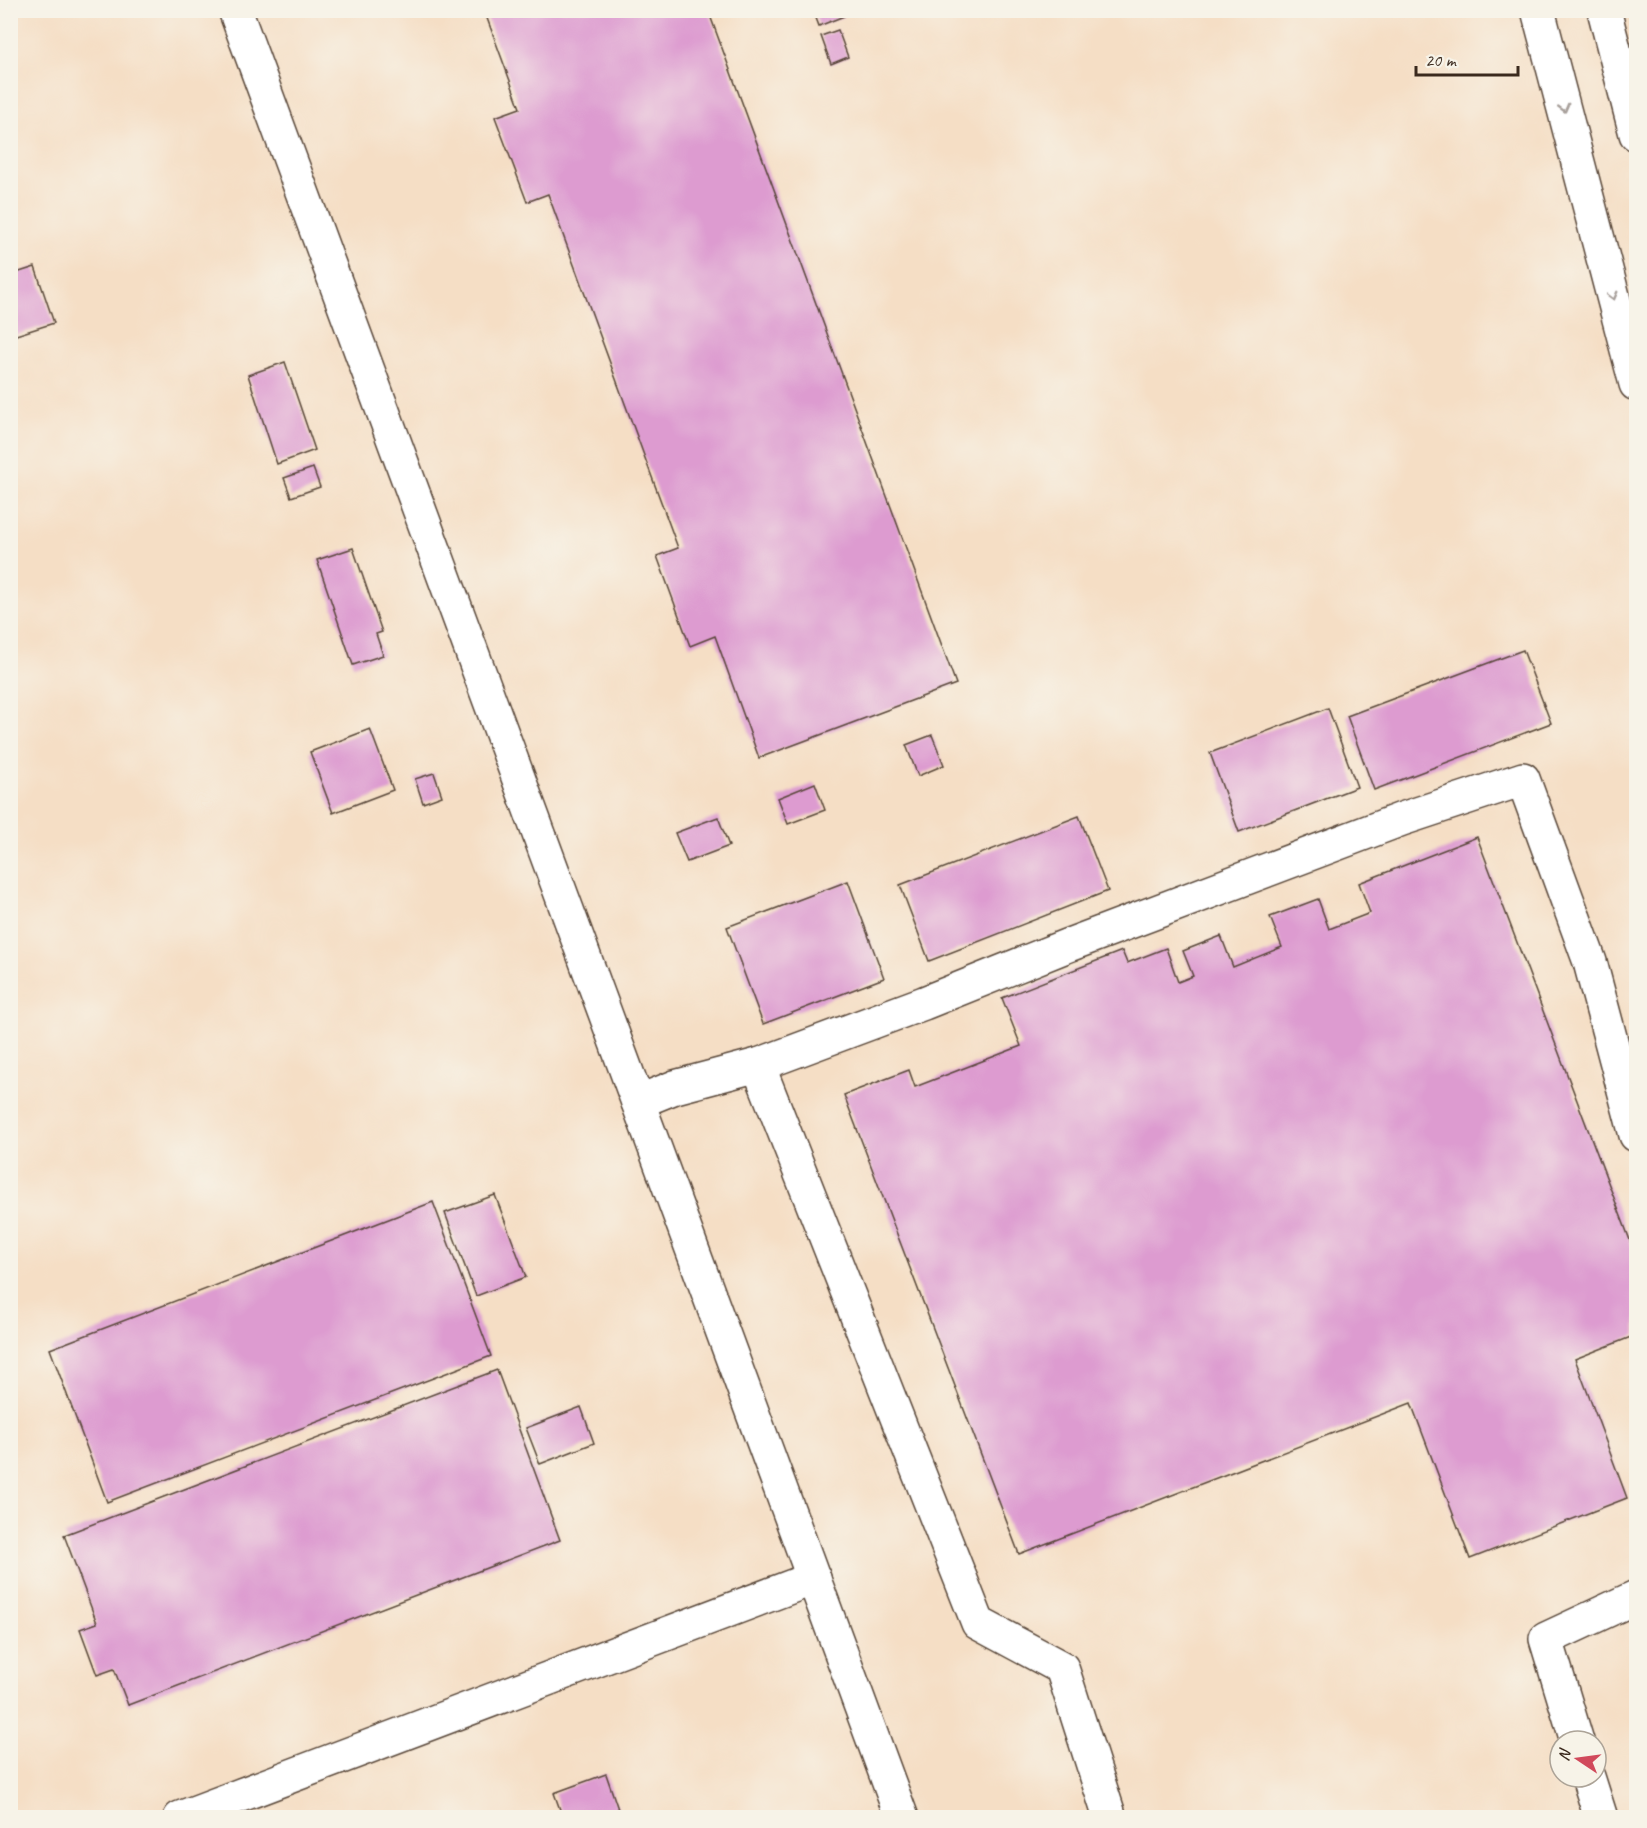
<svg xmlns="http://www.w3.org/2000/svg" width="1647" height="1828" viewBox="0 0 1647 1828" font-family="Caveat,sans-serif">
<style>
.building{fill:#dd9bd0}
.lines{fill:none;stroke-linecap:round;stroke-linejoin:round}
.minor-casing{stroke:#574537;stroke-width:36}
.major-casing{stroke:#574537;stroke-width:36}
.minor{stroke:#fff;stroke-width:33}
.major{stroke:#fff;stroke-width:33}
.oneway{stroke:#a79f9a}
</style>
<rect width="100%" height="100%" fill="#f7f3e8"/>
<filter id="ink" filterUnits="userSpaceOnUse"><feTurbulence type="fractalNoise" baseFrequency=".0167" numOctaves="2"/><feDisplacementMap in="SourceGraphic" scale="12" xChannelSelector="R" yChannelSelector="G"/><feConvolveMatrix kernelMatrix="1 2 1 2 8 2 1 2 1" color-interpolation-filters="sRGB"/></filter>
<filter id="wash" filterUnits="userSpaceOnUse"><feTurbulence type="fractalNoise" baseFrequency=".008" numOctaves="4" result="noise"/><feDisplacementMap in="SourceGraphic" scale="24" xChannelSelector="R" yChannelSelector="G"/><feGaussianBlur stdDeviation="1.35" result="paint"/><feColorMatrix in="noise" values="0 0 0 0 0 0 0 0 0 0 0 0 0 0 0 0 0 1.4 0 .05"/><feComposite in="paint" operator="in"/></filter>
<g filter="url(#wash)">
<rect width="100%" height="100%" fill="#f5dec5"/>
<g id="blocks">
<g class="building">
<path d="M484 10H708L956 684 759 758 715 636 690 646 657 556 678 548 548 194 527 202 495 117 520 108Z"/>
<path d="M813 10H842L844 16 819 26Z"/>
<path d="M838 30 848 57 831 64 821 36Z"/>
<path d="M35 267 54 323 10 337V275Z"/>
<path d="M285 362 315 450 277 464 248 375Z"/>
<path d="M313 468 320 487 291 497 284 478Z"/>
<path d="M353 548 382 632 376 634 383 655 353 665 317 560Z"/>
<path d="M1523 650 1551 723 1374 790 1347 716Z"/>
<path d="M1328 708 1357 787 1239 832 1210 753Z"/>
<path d="M370 729 393 790 333 813 310 752Z"/>
<path d="M932 735 944 765 918 776 906 745Z"/>
<path d="M434 773 442 796 423 803 415 779Z"/>
<path d="M815 783 825 810 788 824 778 798Z"/>
<path d="M1079 816 1108 891 929 961 900 885Z"/>
<path d="M718 817 729 846 687 862 675 833Z"/>
<path d="M1477 837 1636 1256V1335L1575 1359 1627 1498 1470 1559 1411 1403 1019 1554 844 1095 909 1070 915 1087 1021 1046 1002 998 1122 951 1127 963 1166 948 1178 982 1193 976 1183 951 1221 936 1233 967 1282 947 1270 917 1318 899 1329 929 1370 913 1359 883Z"/>
<path d="M848 881 884 978 763 1024 727 927Z"/>
<path d="M495 1195 526 1277 476 1296 445 1213Z"/>
<path d="M433 1202 491 1356 107 1502 50 1349Z"/>
<path d="M497 1370 560 1540 128 1705 114 1669 97 1675 80 1629 97 1623 64 1535Z"/>
<path d="M581 1407 594 1443 540 1464 526 1428Z"/>
<path d="M606 1774 621 1818H563L554 1793Z"/>
</g>
</g>
</g>
<g filter="url(#ink)">
<use href="#blocks" fill-opacity="0" stroke="#574537" stroke-width="1.5"/>
<g class="lines">
<defs>
<g id="minor">
<path d="M235 10 902 1818"/>
<path d="M758 1065 978 1623 1062 1668 1110 1818"/>
<path d="M638 1102 675 1087 758 1065 924 1003 1066 946 1402 819 1523 779 1590 962 1636 1135"/>
<path d="M1577 1741 1546 1639 1636 1597"/>
<path d="M1588 1777 1601 1818"/>
<path d="M180 1818 814 1578"/>
</g>
<g id="major">
<path d="M1538 10 1636 384"/>
<path d="M1604 10 1636 134"/>
</g>
</defs>
<use href="#minor" class="minor-casing"/>
<use href="#major" class="major-casing"/>
<use href="#minor" class="minor"/>
<use href="#major" class="major"/>
</g>
<defs><path id="oneway-chevron" d="M-2-3.5L2.5 0L-2 3.5" fill="none" stroke-width="1.6" stroke-linecap="round" stroke-linejoin="round" transform="scale(1.5)"/></defs>
<g class="oneway">
<use href="#oneway-chevron" transform="translate(1564 108) rotate(75)"/>
<use href="#oneway-chevron" transform="translate(1613 296) rotate(75)"/>
</g>
</g>
<rect width="1647" height="1828" fill="none" stroke="#f7f3e8" stroke-width="36"/>
<g transform="translate(1578 1759) rotate(283)"><circle r="28" fill="#f7f3e8" stroke="#aca397" stroke-width="1.5"/>
<path d="M0-4.5L10 22L0 15L-10 22Z" fill="#d1495b"/>
<text y="-9" font-size="16" font-weight="bold" text-anchor="middle" fill="#3b2a1e">N</text>
</g>
<path d="M1416 66v9h102v-9" fill="none" stroke="#3b2a1e" stroke-width="3"/>
<text x="1425" y="66" font-size="18" fill="#3b2a1e" stroke="#f7f3e8" stroke-width="4.5" paint-order="stroke">20 m</text>
</svg>
